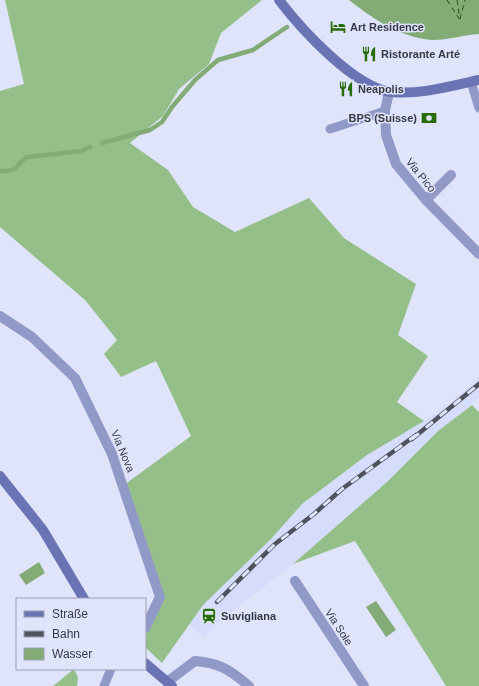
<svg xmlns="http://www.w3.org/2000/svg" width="479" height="686" viewBox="0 0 479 686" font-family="Helvetica,sans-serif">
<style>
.built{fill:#d6dcfb}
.forest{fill:#95bf89}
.water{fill:#82ab76}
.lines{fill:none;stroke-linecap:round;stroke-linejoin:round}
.stream{stroke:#82ab76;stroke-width:4.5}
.ferry{stroke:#21560c;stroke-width:1;stroke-dasharray:5 4;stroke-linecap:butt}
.service{stroke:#9199c6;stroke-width:9}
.pedestrian{stroke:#9199c6;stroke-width:10}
.minor{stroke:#9199c6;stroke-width:10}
.secondary{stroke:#6a74b4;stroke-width:10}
.rail-casing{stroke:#50535e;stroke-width:4.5}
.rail{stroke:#dfe4fb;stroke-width:3;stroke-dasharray:9;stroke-linecap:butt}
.labels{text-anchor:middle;stroke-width:3;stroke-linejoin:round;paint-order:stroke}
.poi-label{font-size:11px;font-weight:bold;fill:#373942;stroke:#dfe4fb;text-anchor:start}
.street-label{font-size:11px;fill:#373942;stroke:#dfe4fb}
</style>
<rect width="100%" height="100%" fill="#dfe4fb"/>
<path class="built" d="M479 377V398L438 431 387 482 293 564 220 621 203 638 189 623 203 605 271 539 302 504 367 455 424 421 453 401Z"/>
<g class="forest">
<path d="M5 0H262L221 33 209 64 179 89 163 116 130 143 168 170 193 207 235 232 309 198 344 238 416 284 398 335 428 356 397 402 424 421 367 455 302 504 271 539 203 605 162 663 145 647V638L160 597 124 485 191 436 156 361 121 377 104 354 117 340 85 300 0 227V91L24 84Z"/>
<path d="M472 405 479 412V686H446L355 541 293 564 387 482 438 431Z"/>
<path d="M74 669 78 677 77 686H53Z"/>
</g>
<g class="water">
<path d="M349 0H479V34C464 35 448 40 433 40 401 38 373 19 349 0Z"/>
<path d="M39 562 45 573 26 585 19 575Z"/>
<path d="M376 601 396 630 386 637 366 607Z"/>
</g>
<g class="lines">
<g class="stream">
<path d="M102 143 150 130 162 122 172 107 195 80 218 60 253 50 287 27"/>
<path d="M0 171C21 171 13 167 27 157L81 151 90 147"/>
</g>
<g class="ferry">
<path d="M447 0 460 20"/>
<path d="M457 0 460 19"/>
<path d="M460 19 465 0"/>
</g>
<g class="service">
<path d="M471 82 479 108"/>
<path d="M330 129 385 111"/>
<path d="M104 686 111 669"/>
</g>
<path class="pedestrian" d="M426 200 451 175"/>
<g class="minor">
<path d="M389 92 385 111 386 135 396 164 426 200 479 254"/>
<path d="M0 316 32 337 75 378 112 454 160 597 145 628"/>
<path d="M295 581 364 686"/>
<path d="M167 682 195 661C220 663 230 670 249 686"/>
</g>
<g class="secondary">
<path d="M279 0C301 29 354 87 391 92 420 95 451 86 479 80"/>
<path d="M0 476 43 530 84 599"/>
<path d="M145 663 172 686"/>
</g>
<defs>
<g id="rail">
<path d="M412 439 479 384"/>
<path d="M217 602 275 544 314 514 342 489 416 435"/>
</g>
</defs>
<use href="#rail" class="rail-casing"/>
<use href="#rail" class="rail"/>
</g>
<defs>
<symbol id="hotel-bare" viewBox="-9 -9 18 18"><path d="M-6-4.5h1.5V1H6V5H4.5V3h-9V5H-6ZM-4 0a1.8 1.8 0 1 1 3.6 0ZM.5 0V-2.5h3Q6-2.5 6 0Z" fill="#276c06" stroke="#dfe4fb" stroke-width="2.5" paint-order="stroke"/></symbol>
<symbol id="restaurant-bare" viewBox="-9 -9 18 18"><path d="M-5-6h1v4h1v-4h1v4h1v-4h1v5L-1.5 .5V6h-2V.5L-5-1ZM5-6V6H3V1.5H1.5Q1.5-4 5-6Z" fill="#276c06" stroke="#dfe4fb" stroke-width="2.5" paint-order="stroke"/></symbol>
<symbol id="bank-bare" viewBox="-9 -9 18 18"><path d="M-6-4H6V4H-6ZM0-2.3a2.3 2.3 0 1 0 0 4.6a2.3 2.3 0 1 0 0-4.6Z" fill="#276c06" stroke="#dfe4fb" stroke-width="2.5" paint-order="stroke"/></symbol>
<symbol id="station-bare" viewBox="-9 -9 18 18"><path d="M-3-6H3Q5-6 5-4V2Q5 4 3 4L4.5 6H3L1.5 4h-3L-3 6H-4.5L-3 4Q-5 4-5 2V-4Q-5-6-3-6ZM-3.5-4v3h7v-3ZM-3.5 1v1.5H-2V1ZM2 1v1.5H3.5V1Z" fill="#276c06" stroke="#dfe4fb" stroke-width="2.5" paint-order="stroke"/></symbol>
</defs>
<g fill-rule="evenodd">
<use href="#hotel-bare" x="327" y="16" width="22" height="22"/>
<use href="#restaurant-bare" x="358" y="43" width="22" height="22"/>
<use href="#restaurant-bare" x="335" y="78" width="22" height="22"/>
<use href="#bank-bare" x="418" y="107" width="22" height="22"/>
<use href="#station-bare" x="198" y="605" width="22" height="22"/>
</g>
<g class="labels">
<g class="poi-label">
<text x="350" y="31">Art Residence</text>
<text x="381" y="58">Ristorante Arté</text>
<text x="358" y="93">Neapolis</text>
<text x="417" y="122" text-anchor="end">BPS (Suisse)</text>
<text x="221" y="620">Suvigliana</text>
</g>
<g class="street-label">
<text transform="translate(421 175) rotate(51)" y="4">Via Pico</text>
<text transform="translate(123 451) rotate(67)" y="4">Via Nova</text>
<text transform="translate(339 627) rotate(57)" y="4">Via Sole</text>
</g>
</g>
<rect x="16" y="598" width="130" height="72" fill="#dfe4fb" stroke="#9ca0b1"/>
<rect x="24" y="611" width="20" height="6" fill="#6a74b4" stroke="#9ca0b1"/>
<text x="52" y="618" font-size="12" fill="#373942">Straße</text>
<rect x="24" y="631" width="20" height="6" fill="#50535e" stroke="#9ca0b1"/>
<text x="52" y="638" font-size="12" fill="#373942">Bahn</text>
<rect x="24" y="648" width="20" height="12" fill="#82ab76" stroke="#9ca0b1"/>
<text x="52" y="658" font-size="12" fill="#373942">Wasser</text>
</svg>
